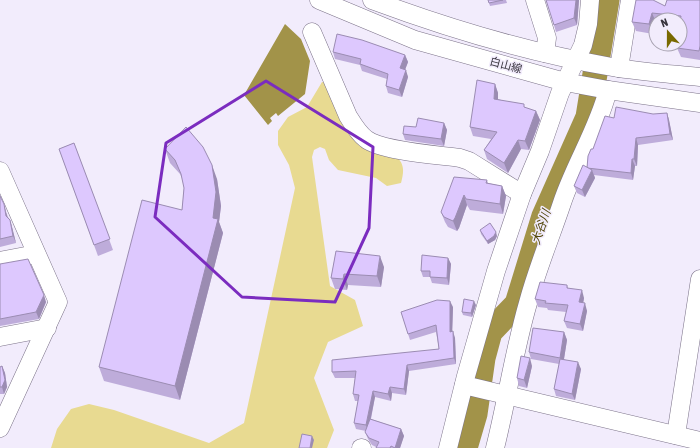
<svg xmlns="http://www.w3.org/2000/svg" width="700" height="448" viewBox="0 0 700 448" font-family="'Asap Condensed','Noto Sans JP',sans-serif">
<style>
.green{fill:#e8da91}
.water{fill:#a29349}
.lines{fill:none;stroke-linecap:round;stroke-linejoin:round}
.river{stroke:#a29349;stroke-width:25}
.minor-casing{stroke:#7c7389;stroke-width:19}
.minor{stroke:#fff;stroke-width:18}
.wall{fill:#beacda}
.shaded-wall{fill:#9b8cb2}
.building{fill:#ddc8fe;stroke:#9b8cb2}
.marked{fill:none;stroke:#7b2cbf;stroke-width:3;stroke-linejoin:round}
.labels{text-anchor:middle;stroke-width:3;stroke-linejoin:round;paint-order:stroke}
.street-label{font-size:11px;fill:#37333d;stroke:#f2ecfc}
.water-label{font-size:12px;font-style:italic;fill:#52470b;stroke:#f2ecfc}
</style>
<rect width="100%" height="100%" fill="#f2ecfc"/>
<path class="green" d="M322 82 330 83 345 117 395 155C405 164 404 171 401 183L387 186 376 178 338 170 329 160 325 149 320 147 314 150 312 157 330 286 355 300 363 326 328 342 314 378 334 430 327 448H51L57 429 71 409 89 404 114 410 209 443 244 423 295 188 289 165 278 145V131L288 117 307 107Z"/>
<path class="water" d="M285 24 301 39 310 61 305 94 278 116 276 113 270 118 272 121 268 125 244 95Z"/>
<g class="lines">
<path class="river" d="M465 448 475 414 483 358 490 332 517 304 544 216 588 117 607 0"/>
<defs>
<g id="minor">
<path d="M319 0 415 40 565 82 608 90 700 103"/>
<path d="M372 0C450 29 530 53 612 67 641 72 671 74 700 77"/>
<path d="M535 0 547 38 545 53"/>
<path d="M312 32 348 116C353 124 358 133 366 139 381 151 438 155 460 158L469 161 522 194"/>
<path d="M619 68 630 0"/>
<path d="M0 171 58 302 0 428"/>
<path d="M0 261 36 254"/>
<path d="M0 337 47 328"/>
<path d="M464 385 700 441"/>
<path d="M676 435 700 279"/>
<path d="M361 448H362"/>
<path d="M448 448 466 376 496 271 522 194 540 151 560 93 583 45 588 24 590 0"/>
<path d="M495 448C507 400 514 351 528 303 537 269 551 236 562 203 575 164 598 129 608 90"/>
</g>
</defs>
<use href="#minor" class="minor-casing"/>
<use href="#minor" class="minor"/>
</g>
<g class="wall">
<path d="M488 0H506L507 3 490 6Z"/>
<path d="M579 0 577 25 556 32 554 25Z"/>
<path d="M700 0V60L681 57 677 48 680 44V20H656L653 34 636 31 632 22 665 6Z"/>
<path d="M333 52 405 55 408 62 405 70 408 77 402 97 388 93 386 86 387 79 362 71 360 65 335 59Z"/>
<path d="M495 84 498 93V99L536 111 540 120 529 150 521 149 508 173 487 159 484 150 491 139 473 136 470 127Z"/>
<path d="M667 113 669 120 673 140 638 145 637 166H635L633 180 594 175 595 178 585 197 577 193 574 186 587 167 593 149 614 118Z"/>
<path d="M444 123 447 130 444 146 405 140 403 134 416 127Z"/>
<path d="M74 143 113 250 98 256 59 149Z"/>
<path d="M165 149 217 179 221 206 219 222 223 233 180 400 104 381 99 367 182 210 184 188 183 180 180 174 170 163Z"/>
<path d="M487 180 488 183 502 186 506 196 503 214 470 210 467 205 459 228 457 231 448 227 445 222 441 212Z"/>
<path d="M0 196 6 212 8 217 10 220 12 227 16 243 0 247Z"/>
<path d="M480 230 497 236 495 240 488 244 481 234Z"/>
<path d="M336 251 384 267 381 287 348 285 347 290 335 289 331 278Z"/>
<path d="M448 258 451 264 449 285 432 283 430 277H423L421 271Z"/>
<path d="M0 264 46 302 39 319 0 326Z"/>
<path d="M567 285 568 288 584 298 583 303 587 311 583 331 567 328 564 321 566 312 548 310 547 308 538 307 535 299Z"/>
<path d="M476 305 472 317 463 315 462 312Z"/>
<path d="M453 307 452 332 455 338 456 364 409 371 406 395 392 393 391 401 375 397 371 419 401 429 404 436 400 448H376V447L372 445 368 439 365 432 366 431 356 429 354 423 358 401H355L353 394 355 378H335L332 372 439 349 436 332 410 340 401 312Z"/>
<path d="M564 332 567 340 564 359 581 369 575 400 556 396 554 389 559 364 531 359 529 352Z"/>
<path d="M2 366 5 373 7 387 4 394H0V367Z"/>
<path d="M532 366 527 388 519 386 517 378Z"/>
</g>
<g class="shaded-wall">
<path d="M576 0H579L577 25 574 18Z"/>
<path d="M652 13 656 22 653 34 649 24Z"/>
<path d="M405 55 408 62 403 75 400 68Z"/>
<path d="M406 70 408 77 402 97 399 90Z"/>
<path d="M495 84 498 93V108L494 99Z"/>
<path d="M536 111 540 120 529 150 525 141Z"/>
<path d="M667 113 669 120 673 140 670 134Z"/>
<path d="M444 123 447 130 444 146 441 139Z"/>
<path d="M636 138 638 145 637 166 634 159Z"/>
<path d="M518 140 521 149 508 173 504 163Z"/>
<path d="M632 159 635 166 633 180 631 173Z"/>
<path d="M212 165 217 179 221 206 219 222 223 233 180 400 175 386 213 218Z"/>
<path d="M592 170 595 178 585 197 582 190Z"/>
<path d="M502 186 506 196 503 214 500 204Z"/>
<path d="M464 195 467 205 459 228 457 231 453 221Z"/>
<path d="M4 204 6 212 9 223 6 216Z"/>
<path d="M10 220 12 227 16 243 13 236Z"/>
<path d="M496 232 497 236 495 240 488 244 487 241Z"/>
<path d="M380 256 384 267 381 287 377 276Z"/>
<path d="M448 258 451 264 449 285 447 278Z"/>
<path d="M344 274 348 285 347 290 343 279Z"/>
<path d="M582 290 584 298 582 310 579 302Z"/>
<path d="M44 295 46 302 39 319 36 312Z"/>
<path d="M450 301 453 307 452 338 450 332Z"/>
<path d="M474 301 476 305 472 317 471 313Z"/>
<path d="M585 303 587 311 583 331 580 324Z"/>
<path d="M453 331 455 338 456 364 454 358Z"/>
<path d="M564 332 567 340 563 365 560 358Z"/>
<path d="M530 358 532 366 527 388 524 380Z"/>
<path d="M578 362 581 369 575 400 572 394Z"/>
<path d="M407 365 409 371 406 395 404 389Z"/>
<path d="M2 366 5 373 7 387 4 394 2 387Z"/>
<path d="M390 387 392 393 391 401 388 394Z"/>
<path d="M373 391 375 397 368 432 366 425Z"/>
<path d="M401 429 404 436 400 448H395Z"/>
<path d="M312 436 314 440 312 448H310Z"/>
</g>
<g class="building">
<path d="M488 0H503L489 3Z"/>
<path d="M546 0H576L574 18 554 25Z"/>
<path d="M636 0H653L665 6 667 0H700V46L699 51 677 48 678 44H680V23L681 16 652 13 649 24 632 22Z"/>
<path d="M337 34 362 40 405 55 400 68 406 70 399 90 386 86 388 74 360 64 361 59 333 52Z"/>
<path d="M477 80 495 84 494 99 524 104V107L536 111 525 141 518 140 504 163 484 150 497 132 470 127Z"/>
<path d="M616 107 653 114 667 113 670 134 636 138 634 159H632L631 173 587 168 588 156 591 149H593L605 116 614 118Z"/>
<path d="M418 118 444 123 441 139 403 134 404 126 416 127Z"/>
<path d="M186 127 203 147 212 165 216 192 213 218 218 219 175 386 99 367 142 200 182 210 184 188 181 174 175 160 165 149Z"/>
<path d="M74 143 110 239 94 245 59 149Z"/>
<path d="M583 165 592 170 582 190 574 186Z"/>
<path d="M454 177 487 180 486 183 502 186 500 204 466 199 464 195 455 218 453 221 444 217 441 212Z"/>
<path d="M0 196 4 204 6 216 10 220 13 236 0 239Z"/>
<path d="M490 223 496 232 494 236 487 241 480 230Z"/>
<path d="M336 251 380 256 377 276 344 274 343 279 331 278Z"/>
<path d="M422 255 448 258 447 278 430 277V271H421Z"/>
<path d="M28 259 44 295 36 312 0 319V264Z"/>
<path d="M540 282 567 285V288L582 290 579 302 585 303 580 324 564 321 568 305 545 303 546 301 535 299Z"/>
<path d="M464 299 474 301 471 313 462 312Z"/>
<path d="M437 300 450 301V332L453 331 454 358 407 365 404 389 390 387 388 394 373 391 366 425 354 423 359 395 353 394 356 371 332 372V360L439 349 436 325 408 334 401 312Z"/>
<path d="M533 328 564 332 560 358 529 352Z"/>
<path d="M521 356 530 358 524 380 517 378Z"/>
<path d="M560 359 578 362 572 394 554 389Z"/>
<path d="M2 366 5 380 2 387H0V367Z"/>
<path d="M370 419 401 429 395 448 391 446 390 448H376L379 442 369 438 365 432Z"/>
<path d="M302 434 312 436 310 448H299Z"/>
</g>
<path class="marked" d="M266 81 373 147 369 228 335 302 242 297 155 217 166 143Z"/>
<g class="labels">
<g class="street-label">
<text transform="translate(506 65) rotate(15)" y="4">白山線</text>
</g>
<g class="water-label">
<text transform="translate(541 227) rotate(-71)" y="4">大谷川</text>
</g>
</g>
<g transform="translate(668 32) rotate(339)"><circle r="19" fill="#f2ecfc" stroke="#a7a2b0"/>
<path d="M0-3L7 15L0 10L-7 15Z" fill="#796900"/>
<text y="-6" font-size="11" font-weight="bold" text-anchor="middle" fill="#37333d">N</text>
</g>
</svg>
